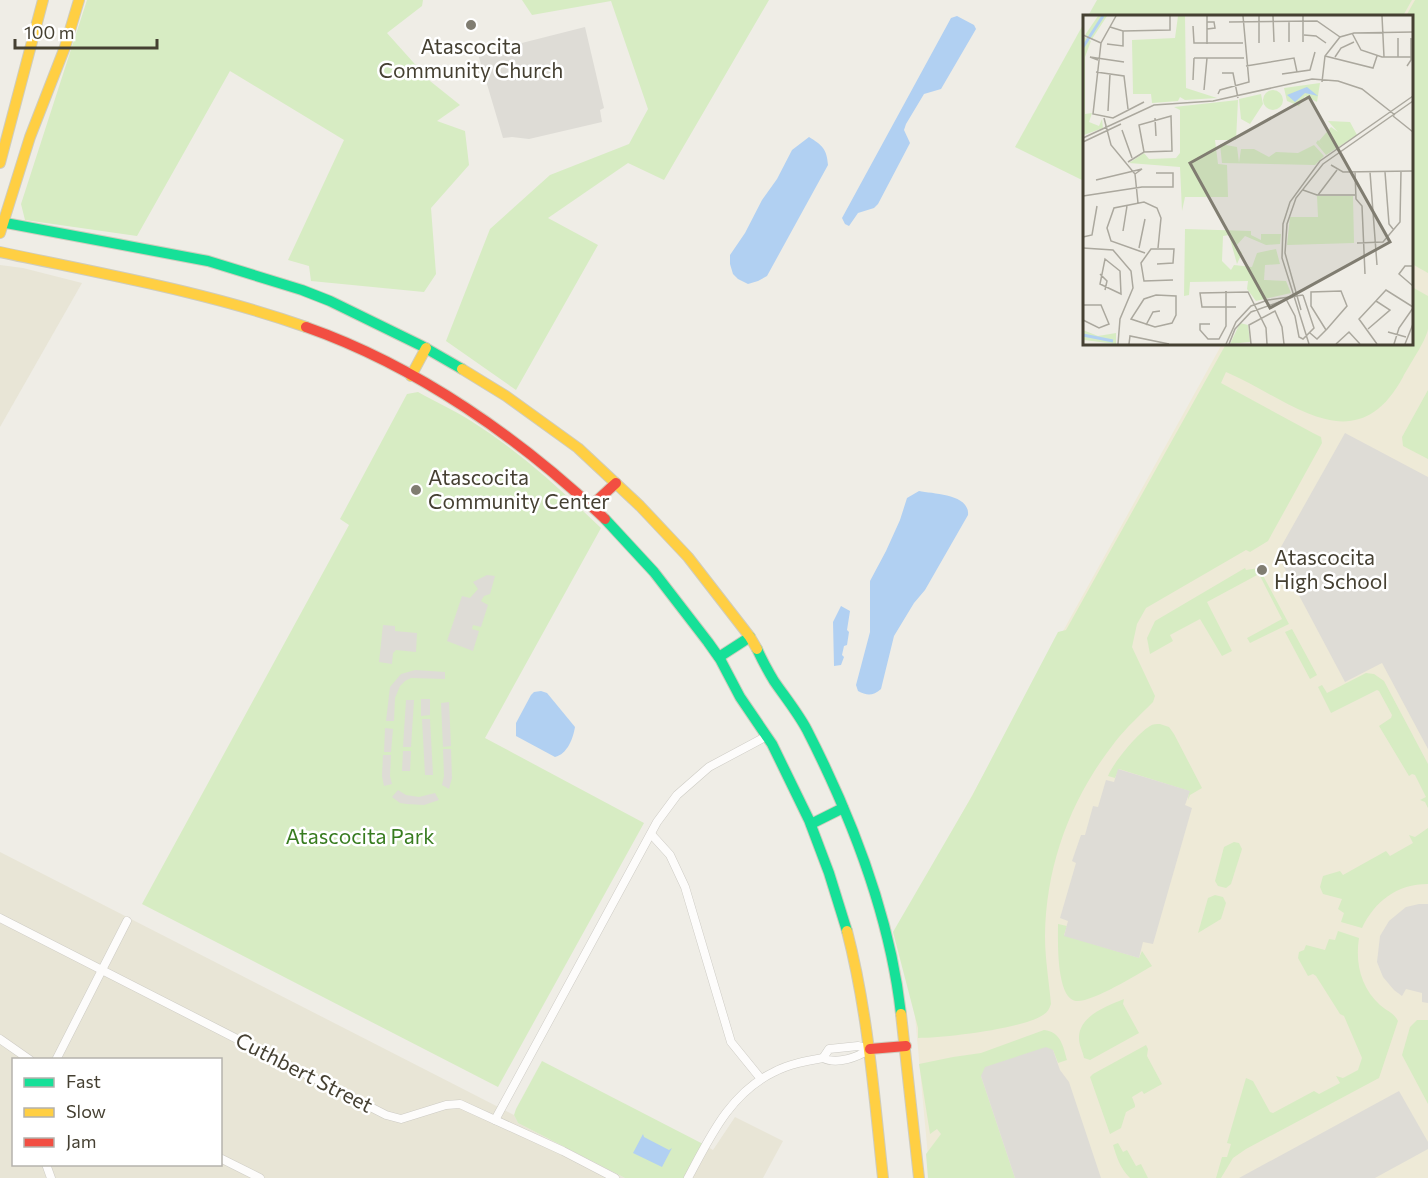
<svg xmlns="http://www.w3.org/2000/svg" width="1428" height="1178" viewBox="0 0 1428 1178" font-family="Commissioner,sans-serif">
<style>
.residential{fill:#e8e5d6;fill-rule:evenodd}
.education{fill:#eeead7}
.green{fill:#d7ecc3}
.parking{fill:#dedcd6}
.water{fill:#b1d0f2}
.lines{fill:none;stroke-linecap:round;stroke-linejoin:round}
.street-casing{stroke:#cdcbc4;stroke-width:9}
.fast-casing{stroke:#cfccbc;stroke-width:12}
.slow-casing{stroke:#cfccbc;stroke-width:12}
.jam-casing{stroke:#cfccbc;stroke-width:12}
.street{stroke:#fdfcfb;stroke-width:8}
.fast{stroke:#16e098;stroke-width:10}
.slow{stroke:#ffcf43;stroke-width:10}
.jam{stroke:#f24e42;stroke-width:10}
.poi-dot{fill:#807d71;stroke:#fff;stroke-width:2}
.labels{text-anchor:middle;stroke-width:5;stroke-linejoin:round;paint-order:stroke}
.poi-label{font-size:21px;fill:#454032;stroke:#fff;text-anchor:start}
.park-label{font-size:21px;fill:#387c20;stroke:#fff}
.street-label{font-size:21px;fill:#454032;stroke:#fff}
.inset-river{fill:none;stroke:#b1d0f2;stroke-width:3}
.inset-road{fill:none;stroke:#aba89e;stroke-width:1.5}
.view{fill:#807d71;fill-opacity:0.15;stroke:#807d71;stroke-width:3}
.inset-edge{fill:none;stroke:#454032;stroke-width:3}
</style>
<rect width="100%" height="100%" fill="#efede6"/>
<g class="residential">
<path d="M0 265 23 268 82 283 0 427Z"/>
<path d="M0 852 514 1115 518 1123 625 1178H0ZM14 1060H220V1164H14Z"/>
<path d="M735 1117 783 1141 763 1178H685L703 1144 713 1150Z"/>
</g>
<path class="education" d="M1412 0H1428V1178H930L915 1016 897 931 1222 344H1412V16H1403Z"/>
<g class="green">
<path d="M87 0H423L422 6 387 33 430 81 460 105 437 121 465 131 469 165 431 208 436 274 424 292 311 281 309 266 288 260 344 140 230 71 137 236 25 220 21 204Z"/>
<path d="M522 0H769L664 180 628 163 548 218 598 245 516 390 446 341 490 229 550 175 629 144 648 109 611 1 532 15Z"/>
<path d="M1097 0H1412L1403 16H1088Z"/>
<path d="M1415 0H1428V273L1412 264V16H1406Z"/>
<path d="M1084 23V181L1015 147Z"/>
<path d="M1412 287 1428 296C1428 307 1428 318 1428 329 1426 341 1409 365 1403 377 1355 466 1288 398 1226 372L1221 383 1313 433 1321 437 1322 443 1268 541 1250 552 1246 550 1146 608 1137 624 1132 647 1155 696 1153 702C1140 715 1126 728 1115 742 1071 798 1046 864 1045 936 1045 959 1049 981 1051 1004 1049 1009 1048 1012 1043 1015 1022 1029 944 1038 918 1038V1028L893 932 972 796 1058 632 1066 630 1226 344H1412Z"/>
<path d="M1428 390V459L1403 446 1402 437Z"/>
<path d="M418 392C436 402 454 410 471 421 519 451 561 490 601 528L485 738 644 823 498 1087 142 904 349 525 340 519 407 394Z"/>
<path d="M1245 568 1246 570 1259 568 1289 624 1250 643 1247 638 1282 619 1259 574 1207 602 1232 651 1222 656 1200 619 1170 635 1173 641 1150 654 1147 638 1155 621Z"/>
<path d="M1292 629 1317 675 1310 679 1285 632Z"/>
<path d="M1366 673 1374 674 1384 681 1428 764V808L1425 802 1420 800 1426 797 1415 775 1412 774 1409 776 1379 726 1391 718 1392 715 1379 691 1377 690 1331 713 1318 687 1322 685 1327 693Z"/>
<path d="M1160 724 1169 727 1174 734 1202 788 1190 795 1188 800 1189 791 1119 769 1115 778 1108 776C1113 763 1138 733 1150 726 1153 724 1157 724 1160 724Z"/>
<path d="M1428 828V884C1397 884 1375 901 1362 928L1341 922 1344 913 1338 909 1342 899 1323 894 1320 887 1323 876 1340 871 1343 875 1386 851 1390 856 1413 843 1409 835 1415 837Z"/>
<path d="M1234 842 1239 843 1242 849 1231 884 1226 888 1218 886 1215 881 1224 847Z"/>
<path d="M1215 895 1223 897 1226 903 1221 919 1198 933 1208 898Z"/>
<path d="M1058 924 1067 926 1064 935 1139 958 1142 951 1152 966C1136 975 1091 1003 1076 1001 1056 998 1058 940 1058 924Z"/>
<path d="M1338 931 1359 938C1355 963 1361 988 1380 1005 1387 1011 1394 1013 1398 1021L1379 1078 1246 1149 1233 1158 1221 1178H1216L1222 1157H1227L1231 1144 1227 1143 1246 1078 1253 1081 1270 1112 1273 1113 1314 1091 1319 1094 1340 1083 1336 1076 1343 1078 1358 1070 1362 1058 1344 1016 1340 1014 1316 976 1313 974 1308 976 1298 958 1299 952 1304 950 1306 945 1325 950 1329 939 1335 940Z"/>
<path d="M1124 999 1123 1004 1139 1033 1090 1060 1084 1058C1083 1052 1079 1045 1079 1039 1078 1016 1107 1006 1124 999Z"/>
<path d="M1417 1020H1428V1104L1402 1055 1410 1027Z"/>
<path d="M1044 1030C1061 1032 1063 1046 1067 1060L1058 1063 1053 1050 981 1076 1015 1178H928L926 1154 941 1134 937 1129 930 1134 919 1064 953 1057 981 1053Z"/>
<path d="M1146 1045 1148 1049 1147 1056 1162 1084 1144 1094 1142 1091 1132 1097 1135 1105V1107L1126 1112 1121 1128 1110 1134 1090 1077 1093 1074Z"/>
<path d="M542 1061 703 1144 685 1178H625L518 1123 514 1115 516 1109Z"/>
<path d="M1118 1143 1123 1152 1127 1150 1136 1166 1141 1164 1148 1178H1130C1120 1168 1117 1158 1113 1145Z"/>
</g>
<g class="parking">
<path d="M585 27 604 108 600 110 602 122 529 139 512 137 503 138 478 54Z"/>
<path d="M1345 433 1428 477V749L1382 663 1345 682 1277 554Z"/>
<path d="M487 575 495 576 490 594 484 596 481 601 488 605 481 627 473 625 472 629 479 631 473 651 447 641 462 596 470 598 478 589 473 582Z"/>
<path d="M383 625 395 626V631L417 633 416 652 396 650 393 653 392 664 379 662Z"/>
<path d="M415 670 445 672V679L411 678 405 681 400 686 395 698 394 721H386L390 687 401 674Z"/>
<path d="M421 699H430V715L421 716Z"/>
<path d="M406 700H414L411 747H403Z"/>
<path d="M449 702 451 746 443 747 441 703Z"/>
<path d="M422 719H430L433 775H425Z"/>
<path d="M385 728 393 729 391 752H384Z"/>
<path d="M443 749H451L452 778 449 789 442 785 444 776Z"/>
<path d="M403 751H411L410 771H402Z"/>
<path d="M383 755H391L390 776 392 784 384 786 382 776Z"/>
<path d="M1118 769 1190 791 1185 805 1192 808 1153 944 1143 942 1139 958 1064 936 1068 921 1060 918 1076 863 1072 861 1081 835H1085L1093 806 1098 807 1106 780 1114 782Z"/>
<path d="M398 790 406 795 419 797 435 793 439 800 424 805 407 804 400 803 392 797Z"/>
<path d="M1419 904H1428V1003L1422 1002V993L1406 989 1402 996 1394 990 1383 977 1377 962 1380 936 1389 921 1406 907Z"/>
<path d="M1046 1047 1053 1050 1060 1070 1069 1082 1101 1178H1015L981 1076 985 1067Z"/>
<path d="M1399 1091 1428 1142V1149L1375 1178H1239Z"/>
</g>
<g class="water">
<path d="M957 16 974 25 976 29 941 89 924 94 906 124 904 130 910 143 878 204 874 208 858 213 849 226 845 224 842 218 951 18Z"/>
<path d="M809 137C822 145 827 149 828 165L767 276 758 281 748 284 738 279 733 274 730 264V255L745 233 762 200 777 179 792 150Z"/>
<path d="M919 491C934 494 970 494 968 515L925 590 914 603 894 636 881 689C873 696 867 696 858 691L856 685 870 632V581L886 551 900 520 907 498Z"/>
<path d="M841 606 850 611 847 630 849 632 847 645 844 646 842 655 844 657 841 665 834 666 833 622Z"/>
<path d="M541 691 547 693 575 727C573 739 567 754 555 757L516 736V723L531 695 534 692Z"/>
<path d="M643 1134 644 1137 669 1150 672 1148 662 1167 633 1153Z"/>
</g>
<g class="lines">
<defs>
<g id="street">
<path d="M651 834 670 855 685 887 731 1042 761 1079"/>
<path d="M0 918 386 1115 401 1119 446 1105 460 1104 563 1151 615 1178"/>
<path d="M0 1039 30 1060"/>
<path d="M858 1046 870 1049C858 1057 837 1065 823 1058L829 1049Z"/>
<path d="M56 1060 127 921"/>
<path d="M495 1120 657 822 677 795 709 767 767 736"/>
<path d="M220 1158 260 1178"/>
<path d="M46 1164 51 1178"/>
<path d="M688 1178C710 1137 730 1093 774 1072 789 1064 806 1061 823 1058"/>
</g>
<g id="fast">
<path d="M0 222 208 261 302 290 330 301 422 346 462 369"/>
<path d="M605 519 654 572 708 642 720 659 740 697 772 744 809 820 829 873 847 931"/>
<path d="M757 649C762 660 768 671 774 681 785 697 798 713 807 730 852 818 890 916 901 1014"/>
<path d="M719 657 750 637"/>
<path d="M811 824 843 808"/>
</g>
<g id="slow">
<path d="M0 163 43 0"/>
<path d="M0 233 30 137 65 47 79 0"/>
<path d="M0 252C103 274 207 292 306 327"/>
<path d="M462 369 506 396 578 448 640 506 688 557 750 637 757 649"/>
<path d="M411 376 426 348"/>
<path d="M847 931C868 1012 874 1095 883 1178"/>
<path d="M901 1014 919 1178"/>
</g>
<g id="jam">
<path d="M306 327C417 366 521 439 605 519"/>
<path d="M591 506 616 483"/>
<path d="M870 1049 906 1046"/>
</g>
</defs>
<use href="#street" class="street-casing"/>
<use href="#fast" class="fast-casing"/>
<use href="#slow" class="slow-casing"/>
<use href="#jam" class="jam-casing"/>
<use href="#street" class="street"/>
<use href="#fast" class="fast"/>
<use href="#slow" class="slow"/>
<use href="#jam" class="jam"/>
</g>
<g class="poi-dot">
<circle cx="471" cy="25" r="6"/>
<circle cx="416" cy="490" r="6"/>
<circle cx="1262" cy="570" r="6"/>
</g>
<g class="labels">
<g class="poi-label">
<text x="471" y="54" text-anchor="middle">Atascocita<tspan x="471" dy="24">Community Church</tspan></text>
<text x="428" y="485">Atascocita<tspan x="428" dy="24">Community Center</tspan></text>
<text x="1274" y="565">Atascocita<tspan x="1274" dy="24">High School</tspan></text>
</g>
<g class="park-label">
<text x="360" y="844">Atascocita Park</text>
</g>
<g class="street-label">
<text transform="translate(304 1073) rotate(27)" y="7">Cuthbert Street</text>
</g>
</g>
<g transform="translate(1083 15)">
<rect width="330" height="330" fill="#efede6"/>
<path d="M15 1H24L9 24 2 20ZM95 1H102L103 73 134 83 102 85 97 82 95 86 69 88 68 79H50L49 25 92 23ZM0 21 8 26 2 42V99L9 98 6 107 16 111 19 104 20 113 1 120ZM237 68 234 87 222 81 216 91 204 86 201 73ZM180 85a10 10 0 1 1 20 0a10 10 0 1 1-20 0ZM178 79 180 89 167 109 158 104 156 84ZM155 85 153 125H132L135 149 144 150 145 182H102L99 196 97 152 46 148 61 138 66 144 93 143 97 138V95L91 92ZM245 106 267 107 274 120 243 140 233 128 235 125 241 133 236 126 248 112 255 117ZM137 129 154 132 156 148 158 134H171L186 142 193 137 215 138 231 130 241 141 232 150 139 148ZM234 181H270L271 228 204 230 207 202H235ZM102 214 168 216V220L178 225V219H198L197 229 183 230 162 221 153 231 159 238 154 249 146 220 140 221 139 246 148 255 151 250 169 252 174 238 193 234 197 249 182 250 181 265 203 266 208 278 173 286 164 274 165 266 107 267 106 280 101 281ZM157 308 165 310 167 327 147 329ZM0 315 15 321 33 318V329L1 325Z" fill="#d7ecc3"/>
<path d="M224 72 235 81 222 78 212 87 204 80Z" fill="#b1d0f2"/>
<path class="inset-river" d="M0 32 20 1M0 320 30 326"/>
<path class="inset-road" d="M33 1 18 28 10 99 30 103 61 87M124 1V29M176 1V28M190 1 191 27M220 1V27M299 1 301 42M124 7H131L132 13 124 14M146 7 234 6 257 22M110 11 111 28H160M27 12 40 16 87 15V1M269 18 278 35 299 42H328M0 20 18 28M221 20 233 21 243 28M315 23V42M206 27V6M24 29 40 31V16M242 41 290 53 294 41M252 42 258 33 271 27M111 43H161M15 45 7 42 41 47M163 51 211 43 214 57M324 51 328 45V23M13 57 41 61 45 94M139 58H150L155 83M199 59 227 55 232 37M110 65 111 43M239 67 242 41 257 22 271 18 330 17M121 75 124 43M135 79 137 75 166 67 160 1M25 96 27 59M310 101 330 117M21 103 28 130 52 159 55 188M72 103 73 121M39 115 49 143M0 123 71 90 130 86 229 64 255 66 279 74 312 100M0 127 38 109M45 147 61 137 89 136 88 101 56 110 61 137M248 150 260 157 330 156M272 157 273 184 279 191 282 259M287 157 294 250M302 157 306 209 310 214M13 165 59 154 52 159M220 175 234 180H272M235 180 254 155M0 181 59 172H90V158H73M40 216 44 191M0 222 9 220 14 191M274 228 300 227 317 207 318 156M0 233 30 235 48 256 50 273 37 304 35 329M56 233 62 204M62 238 28 226 24 213 31 193 61 187 74 193 78 203 75 233M22 244 37 256 38 279 17 269ZM74 249 90 248 91 234H68L58 248 61 266 90 265M330 251H322L316 259 330 271M17 259 24 266 22 275M73 280 93 281V300L89 308 72 312 48 304 61 284ZM203 284 212 301 216 322 220 324 231 313 220 280M0 290H18L26 309 16 313 0 305M153 292H119L117 278 165 277 183 313 184 329M218 295 202 238 204 209 213 183 240 149 330 86M127 309H117V315L125 324H136L143 311V276M63 310 70 297 77 296M285 314 307 295 293 286M305 317 323 322M227 318 234 324 244 314 257 299 264 291 258 276 228 277V291L243 315M46 329 47 321 86 329M143 329 153 307 168 291 185 285 220 280M146 329 152 314 168 297 210 282M168 329 166 310 192 296 199 312 201 329M226 329 199 243 200 209 207 187 237 146 330 81M253 329 266 317 277 329M294 329 276 304 291 288 303 275 330 292M311 329 316 313 330 293M322 329 330 309"/>
<path class="view" d="M226 82 307 227 187 293 107 148Z"/>
<rect width="330" height="330" class="inset-edge"/>
</g>
<rect x="12" y="1058" width="210" height="108" fill="#ffffff" stroke="#b5b3ad" stroke-width="1.5"/>
<rect x="24" y="1078" width="30" height="9" fill="#16e098" stroke="#b5b3ad" stroke-width="1.5"/>
<text x="66" y="1088" font-size="18" fill="#454032">Fast</text>
<rect x="24" y="1108" width="30" height="9" fill="#ffcf43" stroke="#b5b3ad" stroke-width="1.5"/>
<text x="66" y="1118" font-size="18" fill="#454032">Slow</text>
<rect x="24" y="1138" width="30" height="9" fill="#f24e42" stroke="#b5b3ad" stroke-width="1.5"/>
<text x="66" y="1148" font-size="18" fill="#454032">Jam</text>
<path d="M15 39v9h142v-9" fill="none" stroke="#454032" stroke-width="3"/>
<text x="24" y="39" font-size="18" fill="#454032" stroke="#ffffff" stroke-width="4.5" paint-order="stroke">100 m</text>
</svg>
